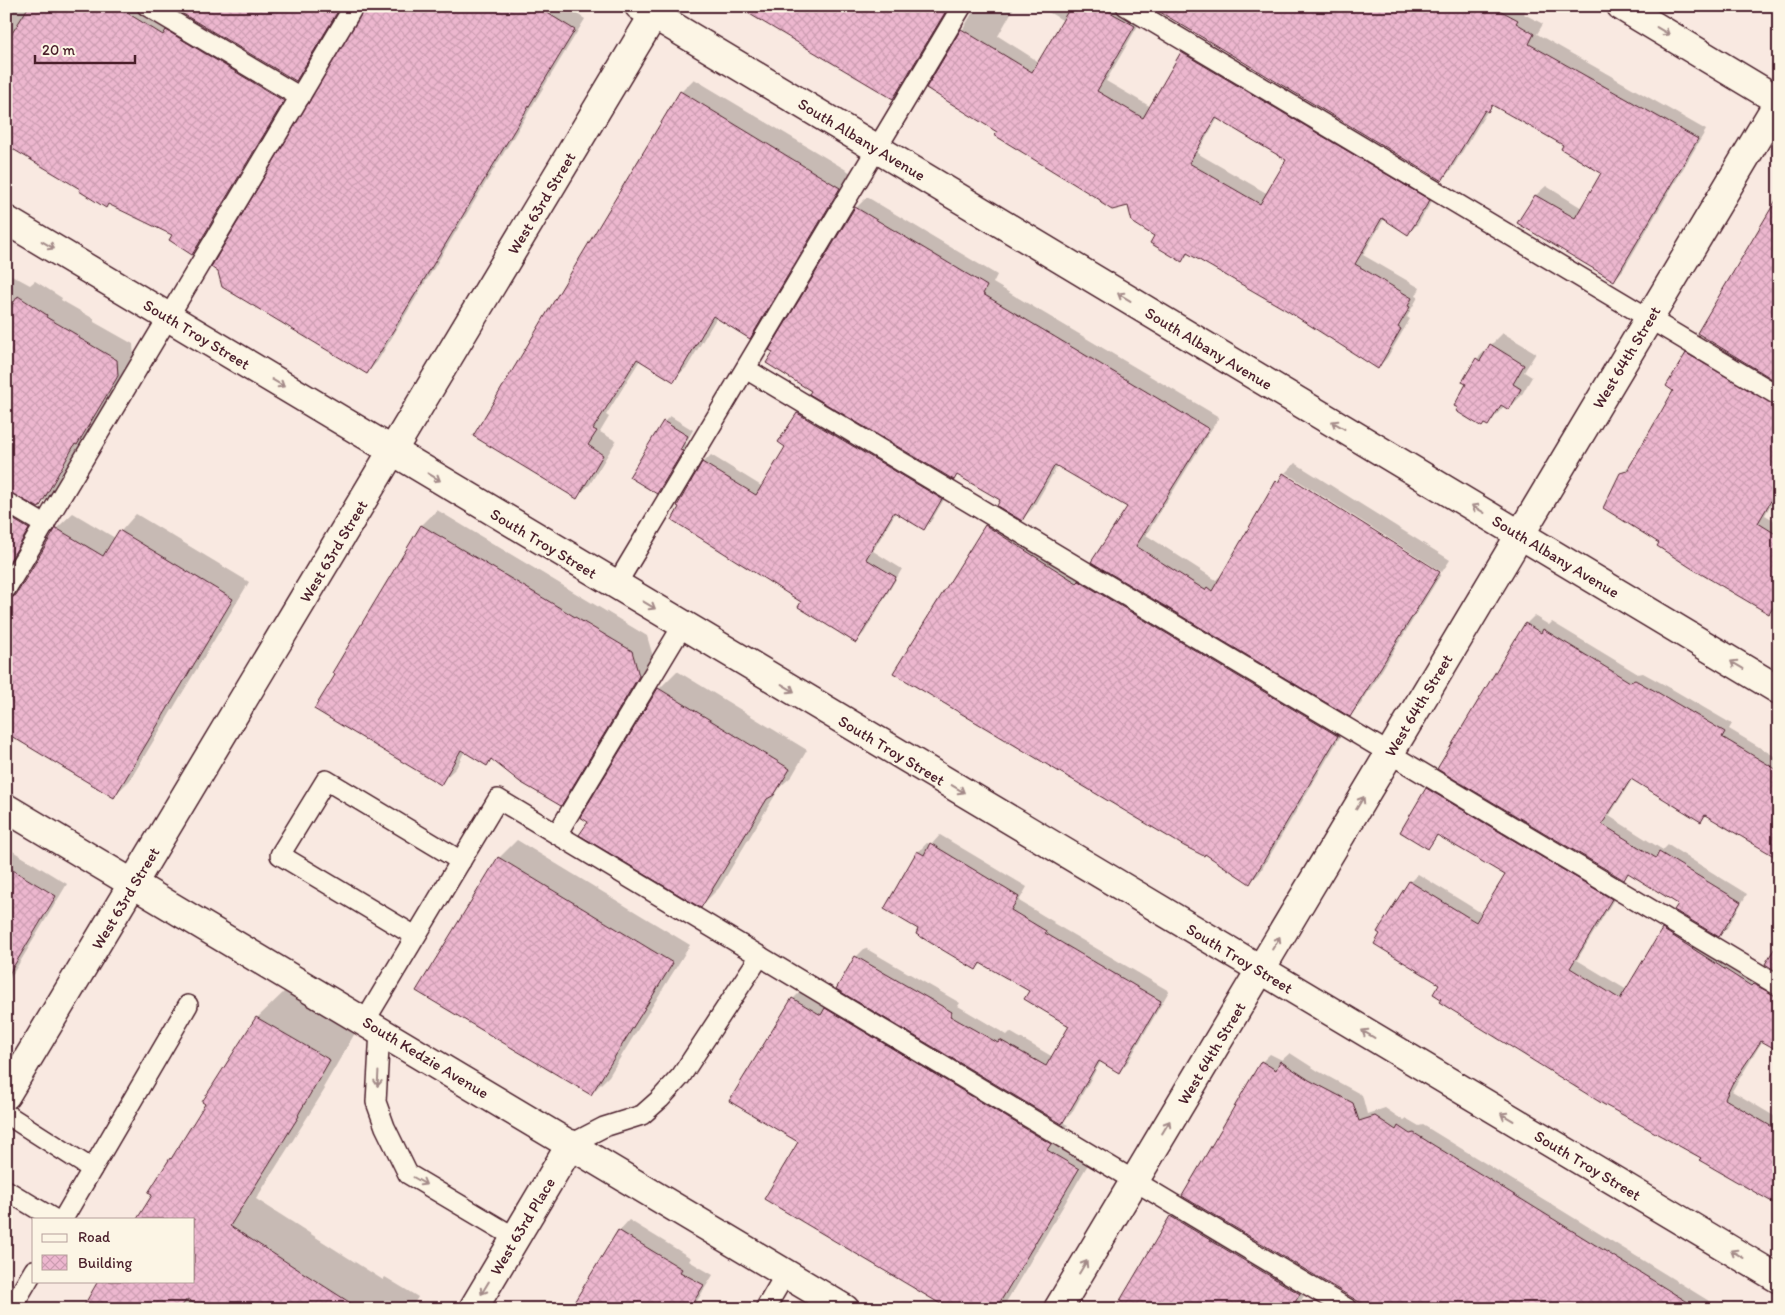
<svg xmlns="http://www.w3.org/2000/svg" width="1785" height="1315" viewBox="0 0 1785 1315" font-family="Itim,sans-serif">
<style>
.shadow{fill:#0003;fill-rule:evenodd}
.building{fill:url(#building-cross-hatch);stroke:#4a1f2b;fill-rule:evenodd}
.lines{fill:none;stroke-linecap:round;stroke-linejoin:round}
.service-casing{stroke:#4a1f2b;stroke-width:22}
.minor-casing{stroke:#4a1f2b;stroke-width:31}
.secondary-casing{stroke:#4a1f2b;stroke-width:31}
.service{stroke:#fcf5e5;stroke-width:19}
.minor{stroke:#fcf5e5;stroke-width:28}
.secondary{stroke:#fcf5e5;stroke-width:28}
.oneway{stroke:#a38a88}
.labels{text-anchor:middle;stroke-width:4.5;stroke-linejoin:round;paint-order:stroke}
.street-label{font-size:16px;fill:#4a1f2b;stroke:#fcf5e5}
</style>
<defs>
<pattern id="building-cross-hatch" width="8" height="8" patternUnits="userSpaceOnUse" patternTransform="scale(1.25)"><rect width="8" height="8" fill="#edb7cf"/><path d="M0 0l8 8M0 8l8-8" fill="none" stroke="#cd9db2"/></pattern>
</defs>
<rect width="100%" height="100%" fill="#f9e9e1"/>
<filter id="ink" filterUnits="userSpaceOnUse"><feTurbulence type="fractalNoise" baseFrequency=".02" numOctaves="2"/><feDisplacementMap in="SourceGraphic" scale="10" xChannelSelector="R" yChannelSelector="G"/><feConvolveMatrix kernelMatrix="1 2 1 2 8 2 1 2 1" color-interpolation-filters="sRGB"/></filter>
<g filter="url(#ink)">
<g class="shadow">
<path d="M6 6H153L294 90 202 243 192 254 173 235 6 144Z"/>
<path d="M172 6H344L306 69 296 80Z"/>
<path d="M366 6H564L585 19 377 362 367 373Z"/>
<path d="M739 6H951L902 89 893 98Z"/>
<path d="M973 6H1015L998 36 1039 62 1064 21 1038 6H1131L1144 15 1106 81 1151 107 1182 53 1192 44 1438 191 1418 224 1408 233 1384 219 1363 255 1420 288 1416 296 1418 297 1407 317 1410 319 1387 358 1378 367 1287 309 1189 253 1182 260 1156 235 1129 204 998 131 928 88 973 12ZM1218 118 1288 159 1268 194 1197 153Z"/>
<path d="M1292 6H1520L1526 10 1524 14 1543 24 1537 34 1706 130 1623 270 1614 280 1519 223 1536 195 1546 186 1582 208 1602 172 1565 145 1494 104 1488 110 1451 170 1441 180Z"/>
<path d="M1760 6H1775L1769 12Z"/>
<path d="M694 79 853 174 763 324 750 337 717 317 687 367 673 380 640 360 606 415 609 417 600 432 616 441 590 484 576 498 475 436 681 92Z"/>
<path d="M867 197 997 275 993 283 1219 417 1146 535 1216 580 1219 577 1221 579 1277 482 1284 474 1295 463 1450 560 1442 572 1286 473 1284 475 1441 574 1361 704 1350 715 1093 562 1128 507 1058 465 1033 508 1022 519 1002 500 958 474 954 478 856 208Z"/>
<path d="M6 272 30 285 35 281 62 298 61 300 94 319V322L133 344 134 359 87 433 55 491 37 508 44 512 17 583H24L56 529 73 513 115 538 136 514 249 582 130 780 114 796 6 733Z"/>
<path d="M1503 333 1536 353 1524 372 1532 377 1521 396 1509 408 1504 406 1488 425 1468 384 1477 359Z"/>
<path d="M1700 341 1779 388V466L1675 390 1687 354Z"/>
<path d="M806 406 949 491 931 521 923 529 896 512 873 551 902 569 864 633 856 641 803 601 703 463 711 455 763 487 787 446 780 442 798 413Z"/>
<path d="M670 416 693 430 685 444 688 445 657 492 664 422Z"/>
<path d="M1654 434 1771 504 1765 515 1779 523V602L1769 612 1660 542 1622 474Z"/>
<path d="M437 510 647 636 654 660 576 789 561 804 492 759 487 764 465 751 456 768 440 783 333 672 422 525Z"/>
<path d="M995 517 1346 727 1259 874 1250 882 986 526Z"/>
<path d="M1534 616 1549 625 1552 622 1638 674 1643 673 1665 685 1732 724 1729 729 1779 759V857L1706 815 1701 820 1633 778 1609 816 1663 850 1668 845 1747 894 1727 928 1719 936 1680 903 1629 873 1623 878 1439 768 1526 624Z"/>
<path d="M677 671 807 750 792 776 780 787 719 888 701 906 582 817 659 689Z"/>
<path d="M1435 781 1619 891 1577 960 1627 990 1663 930 1671 922 1779 986V1050L1763 1040 1732 1091 1779 1119V1205L1443 998 1441 984 1410 882 1418 874 1483 914 1506 875 1439 834 1428 848 1427 789Z"/>
<path d="M940 835 1027 887 1019 901 1054 922 1053 923 1169 991 1128 1062 1119 1071 1101 1061 1071 1114 1062 1122 1068 1125 1064 1131 1096 1151 1002 1309H951L799 1142 793 999 811 981 838 997 843 992 856 957 865 948 960 1003 958 1006 1007 1035 1010 1032 1053 1057 1071 1026 1031 991 982 963 976 969 919 928 918 852 927 843 931 845Z"/>
<path d="M517 840 690 945 609 1076 591 1094 499 858Z"/>
<path d="M6 847 67 884 6 985Z"/>
<path d="M284 992 355 1033 323 1088 325 1089 256 1199 383 1280 385 1277 418 1297 411 1309H195L191 1307 190 1309H83L194 1281V1219L150 1192 171 1159 177 1152 257 1018Z"/>
<path d="M1290 1053 1318 1071 1362 1095 1367 1114 1385 1108 1404 1121 1407 1119 1419 1126 1423 1125 1722 1309H1371L1262 1062 1270 1054 1282 1060Z"/>
<path d="M1186 1202 1314 1279 1296 1309H1117L1171 1216Z"/>
<path d="M629 1220 691 1258 689 1261 713 1275 692 1309H572L619 1231Z"/>
</g>
<g class="building">
<path d="M29 6H116L163 35 166 30 284 101 192 255 169 240 172 235 108 204 106 208 79 191 80 189 6 145V43Z"/>
<path d="M182 6H341L296 81 178 11Z"/>
<path d="M365 6H536L575 30 367 374 222 287 218 272 211 267Z"/>
<path d="M736 6H949L893 99Z"/>
<path d="M1071 6H1099L1135 26 1097 91 1143 118 1181 52 1430 200 1408 235 1382 218 1355 264 1412 298 1408 306 1410 307 1398 327 1401 329 1378 369 1286 310 1187 253 1182 262 1150 243 1154 236 1132 222 1128 206 1112 210 1101 203 1100 200 994 135 997 132 926 88 961 29 1032 72ZM1216 118 1286 160 1260 204 1189 163Z"/>
<path d="M1150 6H1492L1518 20 1516 23 1534 34 1529 44 1698 139 1614 281 1517 223 1535 195 1575 218 1601 173 1561 149 1563 145 1492 105 1488 112 1485 110 1442 181Z"/>
<path d="M680 91 840 188 750 339 713 316 674 382 637 359 593 429 597 431 588 445 603 455 577 499 473 436Z"/>
<path d="M1779 195V383L1697 333Z"/>
<path d="M855 207 987 286 983 294 1209 429 1136 546 1205 590 1207 587 1212 591 1276 481 1278 483 1283 473 1440 572 1350 717 1091 562 1127 507 1055 465 1022 521 997 506 1000 500 957 475 954 480 809 394 811 391 766 363 773 352 769 350Z"/>
<path d="M18 296 47 315 46 317 79 336V338L117 360 118 376 77 445 75 444 39 508 6 491V314Z"/>
<path d="M1490 344 1524 365 1513 384 1521 389 1509 410 1501 405 1488 426 1484 424 1482 427 1456 411 1458 408 1454 406 1466 384 1462 382 1476 358 1480 361Z"/>
<path d="M1686 353 1779 407V487L1758 523 1779 536V599L1769 614 1691 568 1657 546 1659 543 1603 508 1620 473 1627 471 1673 391 1666 386Z"/>
<path d="M797 413 942 499 924 530 894 512 866 559 896 577 856 643 798 607 801 602 672 520 679 507 677 506 702 462 756 495 785 447 778 442Z"/>
<path d="M663 421 688 436 680 450 683 451 657 494 629 477Z"/>
<path d="M6 515 29 529 6 567Z"/>
<path d="M421 525 632 651 639 676 561 806 520 782 491 759 487 766 461 750 441 785 314 709 335 675 332 673Z"/>
<path d="M985 525 1077 583 1079 581 1338 736 1250 884 1205 854 1204 856 1184 846 893 673Z"/>
<path d="M56 528 103 556 119 530 233 599 114 798 6 733V600L16 595Z"/>
<path d="M1525 623 1541 633 1543 629 1630 682 1635 680 1657 692 1725 732 1722 737 1779 771V859L1705 815 1701 822 1631 779 1602 824 1656 858 1659 852 1741 902 1719 937 1674 910 1678 904 1628 873 1624 880 1437 769Z"/>
<path d="M658 688 790 769 774 795 767 799 701 908 579 835 588 822 580 817Z"/>
<path d="M1426 788 1612 899 1570 968 1620 999 1662 929 1751 986 1753 984 1779 997V1051L1761 1041 1732 1084 1725 1099 1779 1131V1206L1699 1160 1701 1158 1603 1104 1439 1002 1441 999 1433 994 1439 984 1374 944 1380 934 1377 932 1409 881 1476 922 1505 875 1437 835 1428 849 1400 832Z"/>
<path d="M930 843 1019 897 1011 910 1046 931 1045 933 1161 1001 1119 1073 1099 1061 1062 1124 836 989 855 956 952 1012 950 1016 998 1043 1000 1040 1046 1066 1069 1026 1024 999 1029 991 980 963 976 970 916 934 918 929 884 909 917 851 924 855Z"/>
<path d="M498 857 673 963 591 1095 416 991Z"/>
<path d="M6 866 56 896 6 979Z"/>
<path d="M1779 941V973L1765 964Z"/>
<path d="M792 998 821 1015 825 1008 1051 1144 1047 1150 1079 1169 996 1309H949L764 1199 798 1142 729 1101Z"/>
<path d="M256 1017 330 1060 298 1115 299 1116 230 1226 360 1309H203L187 1299 180 1309H82L98 1281H194V1219H137L152 1195 148 1193 170 1158 171 1159 205 1104 202 1102Z"/>
<path d="M1261 1061 1276 1070 1280 1061 1309 1080 1353 1103 1359 1121 1375 1116 1396 1130 1398 1126 1410 1134 1414 1133 1699 1309H1371L1182 1196Z"/>
<path d="M1170 1216 1300 1294 1291 1309H1115Z"/>
<path d="M618 1230 682 1269 680 1272 704 1285 689 1309H570Z"/>
</g>
<g class="lines">
<defs>
<g id="service">
<path d="M147 6 300 97"/>
<path d="M1126 6 1779 396"/>
<path d="M746 369 1779 986"/>
<path d="M6 502 45 525"/>
<path d="M616 585 962 6"/>
<path d="M6 589 354 6"/>
<path d="M557 834 683 625"/>
<path d="M415 936 280 855 326 780 461 861"/>
<path d="M365 1021 498 799 1348 1309"/>
<path d="M380 1030 376 1102 385 1127 408 1174 516 1238"/>
<path d="M6 1114 92 1169"/>
<path d="M571 1144 604 1127 642 1115 660 1099 681 1076 760 956"/>
<path d="M6 1190 54 1219"/>
<path d="M63 1219 188 1005"/>
<path d="M11 1309 34 1270"/>
<path d="M765 1309 786 1273"/>
</g>
<g id="minor">
<path d="M639 6 1779 690"/>
<path d="M1621 6 1779 101"/>
<path d="M6 220 1779 1279"/>
<path d="M473 1309 571 1144"/>
<path d="M1058 1309 1779 101"/>
</g>
<g id="secondary">
<path d="M6 808 845 1309"/>
<path d="M6 1095 659 6"/>
</g>
</defs>
<use href="#service" class="service-casing"/>
<use href="#minor" class="minor-casing"/>
<use href="#secondary" class="secondary-casing"/>
<use href="#service" class="service"/>
<use href="#minor" class="minor"/>
<use href="#secondary" class="secondary"/>
</g>
<defs><path id="oneway-shaft" d="M-6 0H5M1.5-3L5.5 0L1.5 3" fill="none" stroke-width="1.6" stroke-linecap="round" stroke-linejoin="round" transform="scale(1.25)"/></defs>
<g class="oneway">
<use href="#oneway-shaft" transform="translate(1663 31) rotate(31)"/>
<use href="#oneway-shaft" transform="translate(48 245) rotate(31)"/>
<use href="#oneway-shaft" transform="translate(1124 297) rotate(-149)"/>
<use href="#oneway-shaft" transform="translate(278 383) rotate(31)"/>
<use href="#oneway-shaft" transform="translate(1338 425) rotate(-149)"/>
<use href="#oneway-shaft" transform="translate(434 477) rotate(31)"/>
<use href="#oneway-shaft" transform="translate(1478 509) rotate(-149)"/>
<use href="#oneway-shaft" transform="translate(649 605) rotate(31)"/>
<use href="#oneway-shaft" transform="translate(1737 665) rotate(-149)"/>
<use href="#oneway-shaft" transform="translate(788 688) rotate(31)"/>
<use href="#oneway-shaft" transform="translate(958 789) rotate(31)"/>
<use href="#oneway-shaft" transform="translate(1360 803) rotate(-59)"/>
<use href="#oneway-shaft" transform="translate(1276 943) rotate(-59)"/>
<use href="#oneway-shaft" transform="translate(1368 1034) rotate(-149)"/>
<use href="#oneway-shaft" transform="translate(378 1079) rotate(93)"/>
<use href="#oneway-shaft" transform="translate(1507 1117) rotate(-149)"/>
<use href="#oneway-shaft" transform="translate(1166 1127) rotate(-59)"/>
<use href="#oneway-shaft" transform="translate(420 1181) rotate(30)"/>
<use href="#oneway-shaft" transform="translate(1737 1254) rotate(-149)"/>
<use href="#oneway-shaft" transform="translate(1083 1267) rotate(-59)"/>
<use href="#oneway-shaft" transform="translate(485 1288) rotate(121)"/>
</g>
</g>
<g class="labels">
<g class="street-label">
<text transform="translate(862 139) rotate(31)" y="6">South Albany Avenue</text>
<text transform="translate(541 203) rotate(-59)" y="6">West 63rd Street</text>
<text transform="translate(197 334) rotate(31)" y="6">South Troy Street</text>
<text transform="translate(1209 348) rotate(31)" y="6">South Albany Avenue</text>
<text transform="translate(1626 357) rotate(-59)" y="6">West 64th Street</text>
<text transform="translate(544 543) rotate(31)" y="6">South Troy Street</text>
<text transform="translate(333 551) rotate(-59)" y="6">West 63rd Street</text>
<text transform="translate(1556 556) rotate(31)" y="6">South Albany Avenue</text>
<text transform="translate(1418 705) rotate(-59)" y="6">West 64th Street</text>
<text transform="translate(892 750) rotate(31)" y="6">South Troy Street</text>
<text transform="translate(125 898) rotate(-59)" y="6">West 63rd Street</text>
<text transform="translate(1240 958) rotate(31)" y="6">South Troy Street</text>
<text transform="translate(1211 1053) rotate(-59)" y="6">West 64th Street</text>
<text transform="translate(426 1057) rotate(31)" y="6">South Kedzie Avenue</text>
<text transform="translate(1588 1165) rotate(31)" y="6">South Troy Street</text>
<text transform="translate(522 1226) rotate(-59)" y="6">West 63rd Place</text>
</g>
</g>
<rect width="1785" height="1315" fill="none" stroke="#fcf5e5" stroke-width="25"/>
<rect x="12" y="12" width="1760" height="1290" fill="none" stroke="#4a1f2b" stroke-width="2" filter="url(#ink)"/>
<rect x="32" y="1218" width="162" height="65" fill="#fcf5e5" stroke="#b59f9b"/>
<rect x="42" y="1234" width="25" height="8" fill="#fcf5e5" stroke="#b59f9b"/>
<text x="78" y="1242" font-size="15" fill="#4a1f2b">Road</text>
<rect x="42" y="1255" width="25" height="15" fill="url(#building-cross-hatch)" stroke="#b59f9b"/>
<text x="78" y="1268" font-size="15" fill="#4a1f2b">Building</text>
<path d="M35 55v8h100v-8" fill="none" stroke="#4a1f2b" stroke-width="2.5"/>
<text x="42" y="55" font-size="15" fill="#4a1f2b" stroke="#fcf5e5" stroke-width="4" paint-order="stroke">20 m</text>
</svg>
